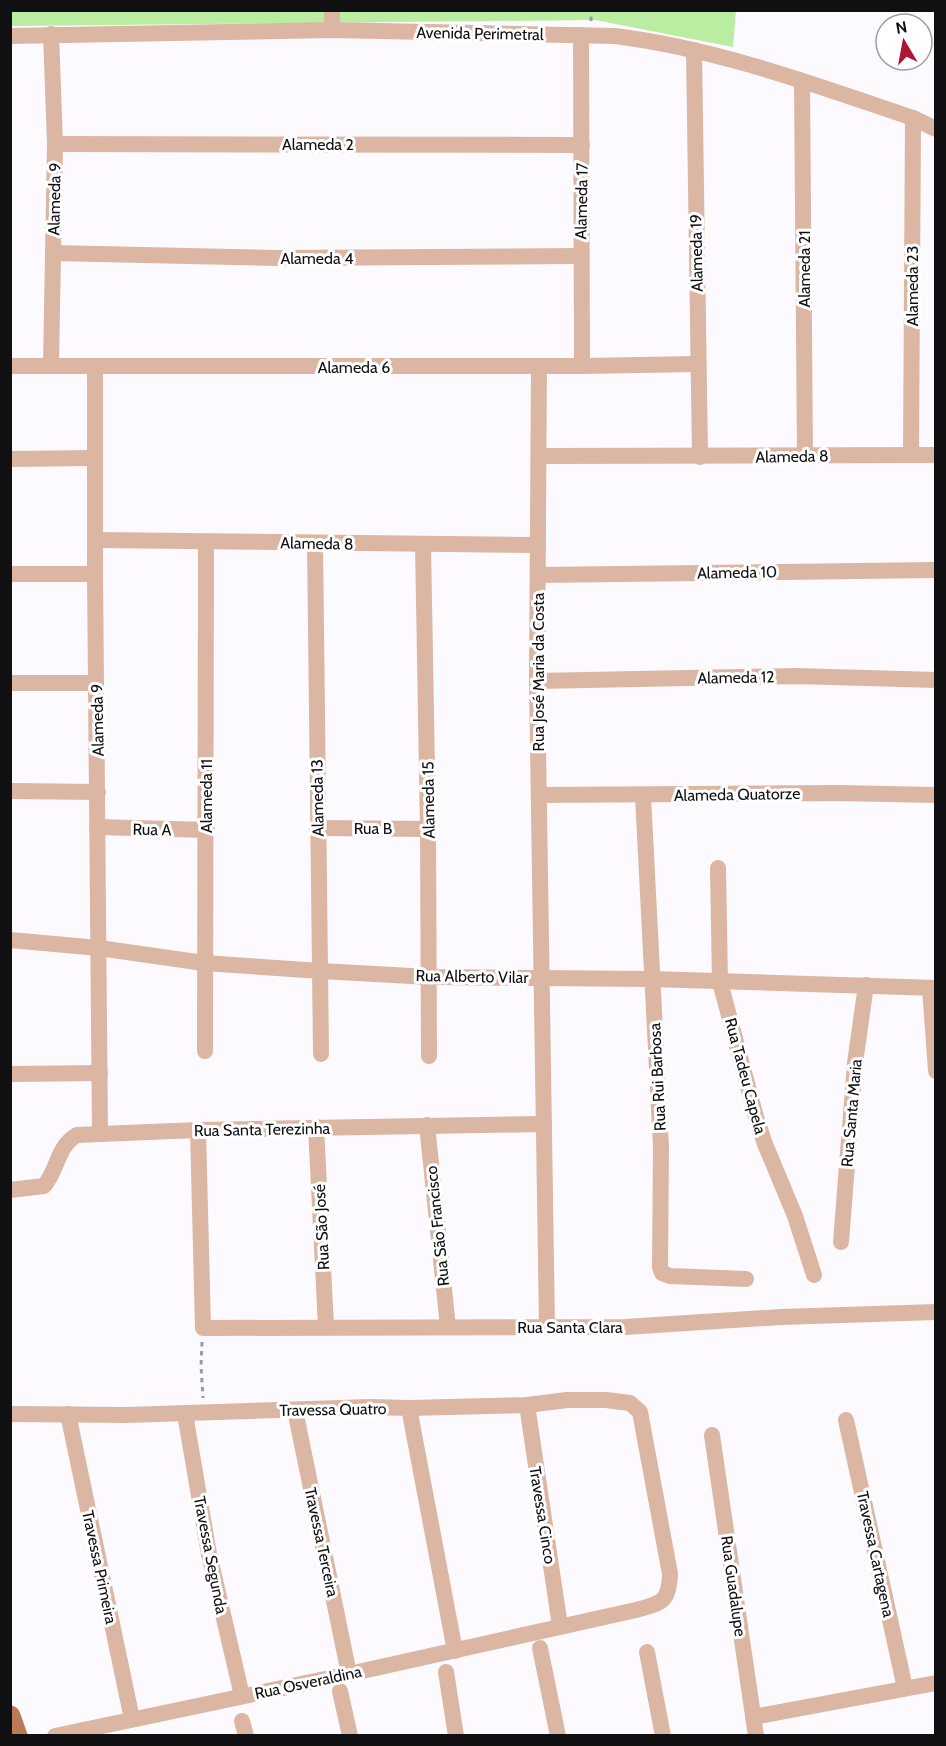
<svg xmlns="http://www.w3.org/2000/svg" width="946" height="1746" viewBox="0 0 946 1746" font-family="Cabin,sans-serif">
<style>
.green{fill:#baeca1}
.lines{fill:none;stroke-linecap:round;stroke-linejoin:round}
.path{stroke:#9b9a9e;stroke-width:3;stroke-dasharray:4.5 4.5;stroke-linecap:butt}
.minor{stroke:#dbb6a2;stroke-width:16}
.major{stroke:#bb7a55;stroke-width:21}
.labels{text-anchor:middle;stroke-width:6;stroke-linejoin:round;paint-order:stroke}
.street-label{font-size:16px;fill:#101012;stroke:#fff}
</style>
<rect width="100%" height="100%" fill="#fcfaff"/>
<path class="green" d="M10 11H736L733 47 595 20 11 26Z"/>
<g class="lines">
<g class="path">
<path d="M591 21V10"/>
<path d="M202 1342 201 1366 203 1398"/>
</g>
<g class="minor">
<path d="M332 10V30"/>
<path d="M581 35 582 366"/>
<path d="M10 36 332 30 615 36C718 49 815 85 913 118L936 129"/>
<path d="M694 50 700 457"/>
<path d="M802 81 805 457"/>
<path d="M55 144 582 145"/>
<path d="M53 253 275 258 581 256"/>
<path d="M51 364 55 144 51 34"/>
<path d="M10 366H582L697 364"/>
<path d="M539 366 537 681 547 1327"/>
<path d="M95 367V574L100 1134"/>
<path d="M911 455 913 118"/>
<path d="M540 456 936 455"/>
<path d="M10 459 95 458"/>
<path d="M95 540 538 545"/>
<path d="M315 543 321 1054"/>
<path d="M423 544 428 829 429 1056"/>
<path d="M10 574H95"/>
<path d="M538 575 936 570"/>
<path d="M537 681 796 676 936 680"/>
<path d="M10 683H96"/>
<path d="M10 791 98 792"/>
<path d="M539 795 839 793 936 795"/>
<path d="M643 796 661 1147 660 1267 662 1273 670 1276 746 1279"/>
<path d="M97 827 207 830"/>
<path d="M317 828 428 829"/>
<path d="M718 868 720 982 756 1117 765 1144 795 1216 814 1275"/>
<path d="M10 940 99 948 204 963 321 971 429 977 651 979 936 988"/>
<path d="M930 988 936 1071"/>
<path d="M205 1051 206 542"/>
<path d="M10 1074 100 1073"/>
<path d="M427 1125 448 1327"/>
<path d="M316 1127 326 1327"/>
<path d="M198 1130 203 1328 625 1327 781 1317 936 1312"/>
<path d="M10 1190 44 1186C58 1170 57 1146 77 1135L198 1130 544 1124"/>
<path d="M841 1242 855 1063 866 985"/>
<path d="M527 1405 560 1626"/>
<path d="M295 1410 349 1674"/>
<path d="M10 1414 127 1415 371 1407 409 1408 455 1651"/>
<path d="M68 1414 132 1719"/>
<path d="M185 1414 209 1554 242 1696"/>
<path d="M846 1420 905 1688"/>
<path d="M712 1435 756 1736"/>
<path d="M540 1648 558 1736"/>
<path d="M647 1652 663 1736"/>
<path d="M446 1672 456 1736"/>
<path d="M340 1691 350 1736"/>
<path d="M753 1717 936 1683"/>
<path d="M242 1721 246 1736"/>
<path d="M55 1736 349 1674 636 1610C661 1603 669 1603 670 1574L640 1412 630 1403 606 1400H567L527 1405 409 1408"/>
</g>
<path class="major" d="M10 1716 17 1736"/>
</g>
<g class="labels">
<g class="street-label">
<text transform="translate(480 33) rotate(1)" y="6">Avenida Perimetral</text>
<text x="318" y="150">Alameda 2</text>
<text transform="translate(54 199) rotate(-89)" y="6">Alameda 9</text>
<text transform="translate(581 201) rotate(-89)" y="6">Alameda 17</text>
<text transform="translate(696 253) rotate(-91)" y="6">Alameda 19</text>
<text x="317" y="264">Alameda 4</text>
<text transform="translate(804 269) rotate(-90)" y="6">Alameda 21</text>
<text transform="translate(912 286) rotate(-90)" y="6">Alameda 23</text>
<text x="354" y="373">Alameda 6</text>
<text transform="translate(792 456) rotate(-1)" y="6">Alameda 8</text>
<text transform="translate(317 543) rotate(1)" y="6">Alameda 8</text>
<text transform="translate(737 572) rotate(-1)" y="6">Alameda 10</text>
<text transform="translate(538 672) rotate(-90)" y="6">Rua José Maria da Costa</text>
<text transform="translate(736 677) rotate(-1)" y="6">Alameda 12</text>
<text transform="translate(97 720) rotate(-91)" y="6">Alameda 9</text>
<text transform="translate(737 794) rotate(-1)" y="6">Alameda Quatorze</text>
<text transform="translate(206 796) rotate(-90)" y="6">Alameda 11</text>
<text transform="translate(317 798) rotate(-91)" y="6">Alameda 13</text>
<text transform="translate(428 800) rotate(-91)" y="6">Alameda 15</text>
<text x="373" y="834">Rua B</text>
<text transform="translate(152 829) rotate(1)" y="6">Rua A</text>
<text transform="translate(472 976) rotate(1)" y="6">Rua Alberto Vilar</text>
<text transform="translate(746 1076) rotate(75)" y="6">Rua Tadeu Capela</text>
<text transform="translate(657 1077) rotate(-93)" y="6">Rua Rui Barbosa</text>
<text transform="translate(851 1113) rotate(-85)" y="6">Rua Santa Maria</text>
<text transform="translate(262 1129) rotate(-1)" y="6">Rua Santa Terezinha</text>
<text transform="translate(437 1226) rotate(-96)" y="6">Rua São Francisco</text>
<text transform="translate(321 1227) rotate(-93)" y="6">Rua São José</text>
<text x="570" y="1333">Rua Santa Clara</text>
<text transform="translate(333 1409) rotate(-1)" y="6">Travessa Quatro</text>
<text transform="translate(543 1515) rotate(81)" y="6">Travessa Cinco</text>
<text transform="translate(322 1542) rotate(78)" y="6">Travessa Terceira</text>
<text transform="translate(876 1554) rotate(78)" y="6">Travessa Cartagena</text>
<text transform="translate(211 1555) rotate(79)" y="6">Travessa Segunda</text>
<text transform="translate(100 1567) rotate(78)" y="6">Travessa Primeira</text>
<text transform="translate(734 1586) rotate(82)" y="6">Rua Guadalupe</text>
<text transform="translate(308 1682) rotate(-12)" y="6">Rua Osveraldina</text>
</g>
</g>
<rect width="946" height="1746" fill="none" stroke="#101012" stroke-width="24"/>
<g transform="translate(904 42) rotate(350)"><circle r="28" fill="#ffffff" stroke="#9f9fa0" stroke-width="1.5"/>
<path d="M0-4.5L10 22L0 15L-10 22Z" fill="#ab1538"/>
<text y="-9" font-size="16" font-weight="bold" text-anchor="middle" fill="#101012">N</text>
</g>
</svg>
